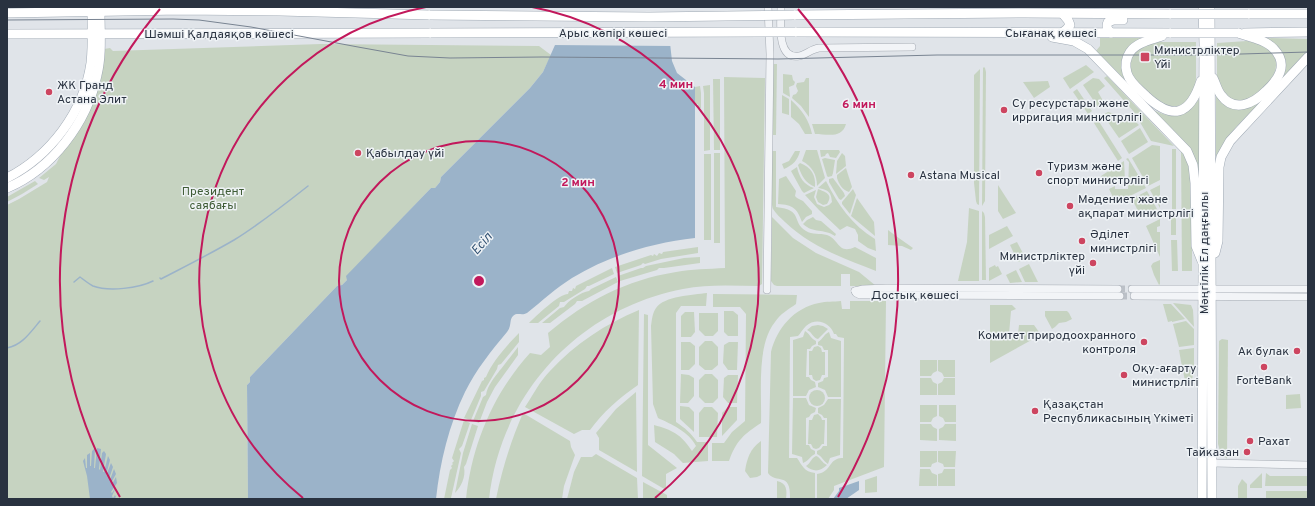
<svg xmlns="http://www.w3.org/2000/svg" width="1315" height="506" viewBox="0 0 1315 506" font-family="Overpass,sans-serif">
<style>
.green{fill:#c6d3c1}
.water{fill:#9bb3c9}
.pier{fill:#e0e4e9}
.lines{fill:none;stroke-linecap:round;stroke-linejoin:round}
.stream{stroke:#9bb3c9;stroke-width:1.5}
.minor-tunnel{stroke:#bbc0c7;stroke-width:7;stroke-dasharray:7 3.5;stroke-linecap:butt}
.minor-casing{stroke:#a5abb3;stroke-width:8}
.major-casing{stroke:#9fa9b4;stroke-width:10}
.minor{stroke:#f2f4f7;stroke-width:7}
.major{stroke:#fff;stroke-width:9}
.tram{stroke:#798492;stroke-width:1}
.major-bridge-casing{stroke:#9fa9b4;stroke-width:10;stroke-linecap:butt}
.major-bridge{stroke:#fff;stroke-width:9}
.ring{fill:none;stroke:#c2185b;stroke-width:2}
.poi-dot{fill:#cd4560;stroke:#eff3f6;stroke-width:1.5}
.labels{text-anchor:middle;stroke-width:3;stroke-linejoin:round;paint-order:stroke}
.street-label{font-size:12px;fill:#293240;stroke:#eff3f6}
.poi-label{font-size:12px;fill:#293240;stroke:#eff3f6;text-anchor:start}
.park-label{font-size:12px;fill:#3f5c36;stroke:#eff3f6}
.water-label{font-size:13px;font-style:italic;fill:#335374;stroke:#eff3f6}
.centre{fill:#c2185b;stroke:#eff3f6;stroke-width:2}
.ring-label{font-size:12px;text-anchor:middle;font-weight:bold;fill:#c2185b;stroke:#eff3f6;stroke-width:3;stroke-linejoin:round;paint-order:stroke}
</style>
<rect width="100%" height="100%" fill="#e0e4e9"/>
<g class="green">
<path d="M1100 38H1141L1131 44 1125 53 1131 86 1096 51 1100 46Z"/>
<path d="M1266 38 1308 39V55L1283 77C1285 59 1283 48 1266 38Z"/>
<path d="M1247 41C1252 42 1256 43 1261 45 1294 59 1266 97 1242 101 1238 102 1232 99 1228 98L1217 80V43Z"/>
<path d="M1158 42H1196V78L1195 91 1182 105 1172 107 1163 105 1136 81 1131 74 1130 62 1131 56 1138 47Z"/>
<path d="M321 44 539 46 551 55 543 72 530 88 441 177 440 182 435 188H431L347 276V280L342 285 337 286 250 377V382L247 385 248 499H7V205L19 199 47 182 49 177 44 180 39 178 56 164 61 154 82 124 104 49 110 48 113 51Z"/>
<path d="M773 64H777L776 135H772Z"/>
<path d="M1086 65 1094 72 1070 89 1063 78Z"/>
<path d="M984 67 985 68 986 72 985 201 982 206 983 68Z"/>
<path d="M980 69 979 205 977 204 976 201 974 183V75Z"/>
<path d="M783 74 792 75 793 80 795 82 794 85 789 87 790 97 783 93Z"/>
<path d="M1107 76 1174 146 1151 141 1134 112 1104 78Z"/>
<path d="M724 77 765 78 762 284 759 286C734 286 708 284 683 289 579 309 501 393 489 499H466C472 444 493 394 530 353L541 355 550 347 548 333C586 301 626 280 676 272 692 269 708 269 725 268Z"/>
<path d="M806 78H809V117L801 106 792 98 793 95 796 94 798 91 796 86 797 83 804 82Z"/>
<path d="M1093 78 1099 79 1105 86 1098 92 1102 99V104L1098 107 1083 85Z"/>
<path d="M713 79H720V150H714Z"/>
<path d="M1048 81 1050 87 1034 98 1023 82Z"/>
<path d="M710 85V150L704 151V93L703 86Z"/>
<path d="M700 86 701 93V108H698V104H695V87Z"/>
<path d="M1077 89 1092 111 1088 114 1073 92Z"/>
<path d="M782 95 789 99V115L782 113Z"/>
<path d="M1216 95 1249 107 1261 102 1236 127 1228 138 1216 165Z"/>
<path d="M1200 98V174L1189 149 1151 109C1174 120 1184 118 1200 98Z"/>
<path d="M791 100C802 110 809 120 812 134H805L799 124 791 117Z"/>
<path d="M1108 112 1115 114 1121 120 1129 115 1139 125 1119 138 1103 115Z"/>
<path d="M1098 120 1122 158 1118 161 1094 123Z"/>
<path d="M812 124H846C842 139 827 134 815 134Z"/>
<path d="M1140 128 1148 142 1129 154 1121 141Z"/>
<path d="M1152 145 1160 146V180L1148 186 1132 158Z"/>
<rect x="1172" y="149" width="4" height="60"/>
<path d="M806 150H817L825 178 817 186C817 175 812 166 802 161Z"/>
<path d="M820 150H839L840 152 836 158 830 157 828 153 826 154 825 156 821 157Z"/>
<path d="M772 151H776V207C804 210 791 222 806 231 812 235 820 233 827 235 839 239 838 255 855 247L876 258V271C843 258 811 247 785 222 781 218 776 214 773 209 770 202 772 161 772 151Z"/>
<path d="M795 151H800C798 160 793 165 784 169L782 164 789 161Z"/>
<path d="M1181 151 1186 159 1191 170 1192 193V271H1182Z"/>
<rect x="714" y="153" width="6" height="90"/>
<path d="M842 153 845 156 846 166 836 174 837 161Z"/>
<rect x="704" y="154" width="7" height="86"/>
<path d="M825 158 835 160 833 173 832 176 828 177 827 176 822 159Z"/>
<path d="M1128 158 1146 188 1116 203 1109 189 1115 186V189H1128L1129 162 1126 159Z"/>
<path d="M1124 161 1125 180H1115L1106 185 1101 176Z"/>
<path d="M800 163C811 167 816 175 815 187 805 183 801 175 798 165Z"/>
<path d="M797 167C799 177 804 185 814 188L804 193 802 191 791 171Z"/>
<path d="M846 168 852 187 849 192C842 190 839 184 837 178V175Z"/>
<path d="M786 176 796 191 795 196 797 198 803 201 812 211V214L806 217 802 222C797 208 793 205 778 204L779 179Z"/>
<path d="M833 178 844 193 845 196 841 200 839 199 829 182V179Z"/>
<path d="M35 181 38 184 22 194 7 202V197Z"/>
<path d="M826 181C838 205 852 225 875 239L876 251 868 248 858 241V235L855 229 847 226 840 230 819 210 805 195 816 190 814 197 817 204 824 207 829 205 832 202C831 191 828 190 818 188Z"/>
<path d="M998 185 1016 213 1003 219 998 211Z"/>
<path d="M1160 185V208L1150 190Z"/>
<path d="M818 189C825 192 834 194 827 204L823 205 818 202 816 197Z"/>
<path d="M853 189 856 195 850 214 842 204V202Z"/>
<path d="M1147 191 1157 209 1141 217 1132 199Z"/>
<path d="M857 198 874 222 875 236 851 216Z"/>
<path d="M969 208 979 211V281H958L967 242Z"/>
<path d="M982 211 984 213 985 217 986 280H982Z"/>
<rect x="1171" y="214" width="5" height="21"/>
<path d="M772 217 793 238 816 253 859 272 876 286H850V274H841V286H777L774 285 771 281Z"/>
<path d="M813 217 816 220 821 221 836 234 835 236C823 228 814 234 803 224L807 220Z"/>
<path d="M1160 219V226L1157 227V232H1160V257L1146 226Z"/>
<path d="M1007 226 1013 236 989 249V235Z"/>
<path d="M888 230 896 236 913 248 911 250 902 246 888 245Z"/>
<path d="M1171 240H1177L1178 271H1172Z"/>
<path d="M1017 242 1026 259 1018 262 1010 245Z"/>
<path d="M698 247V253L661 259 645 264 643 263 641 265 617 273 615 267 651 255 653 256 654 254 657 256 659 253 662 254 663 252Z"/>
<path d="M700 257V263L664 268H659L657 270 620 281 618 276 641 268H643L646 266 684 258Z"/>
<path d="M1160 260V284L1159 285 1154 275 1151 266 1153 263Z"/>
<path d="M1029 264 1038 282H1025L1019 269Z"/>
<path d="M995 265 996 267 998 266 1002 274 989 281V268Z"/>
<path d="M612 268 614 274 589 286H587L585 289 564 302H560L559 306 538 323H529C536 316 559 294 568 294L569 291H572L573 288 575 289 576 286Z"/>
<path d="M1016 270 1022 282 1010 283 1006 275Z"/>
<path d="M616 277 618 282 582 301H577L575 304 550 323H542L560 308 564 307C568 301 581 292 589 291L591 289Z"/>
<path d="M707 293 706 306H681L676 313V422C685 428 691 433 697 442H708V461L683 463 674 454 655 442 654 425C672 430 681 434 692 451L696 446C689 432 671 424 658 418L653 404 651 326C652 320 652 314 656 308 664 296 693 295 707 293Z"/>
<path d="M713 294 797 295 796 304C789 309 780 314 775 322 756 345 762 394 761 423 744 434 736 441 729 461H712V443H724L732 432 745 421 746 314 740 307H713Z"/>
<path d="M841 301 842 309H850V301H886L884 467 834 486V490L828 499H817V474C830 472 829 462 837 459 838 458 841 458 843 458L844 338 838 337 836 334H834C830 322 816 317 806 326 802 330 800 334 798 336L790 337 789 458H797C802 465 804 472 815 473V499H790C791 470 776 485 768 473L771 352C777 328 794 308 819 303 826 301 834 302 841 301Z"/>
<path d="M1173 303 1191 305 1193 310 1194 327Z"/>
<path d="M1163 304H1171L1185 319 1172 322V321L1168 322Z"/>
<path d="M990 305H1012L1016 309 1011 311 1009 334H1018L1019 325H1034L1039 332 1037 337 990 363Z"/>
<path d="M639 310 638 385C619 398 603 412 590 430H582L574 434 525 407C533 395 540 381 550 371 575 344 605 324 639 310Z"/>
<path d="M724 311H733L738 315V336H728L724 332Z"/>
<path d="M1045 311H1067L1069 313 1072 319 1066 322 1059 323 1055 327 1052 329 1045 316Z"/>
<path d="M685 312H694L695 332 691 337H681V316Z"/>
<path d="M699 313H718V331L713 336H705L699 330Z"/>
<path d="M644 314 648 315V445L677 468 666 474V490L642 476Z"/>
<path d="M1186 321 1194 329V345L1179 347 1173 324Z"/>
<path d="M818 325 823 326 828 329 818 339C813 338 812 332 807 330L812 326Z"/>
<path d="M805 331C810 334 811 339 816 341V344L812 346 810 349H807L806 377H809L811 380 815 382 816 387 809 390 806 396H793V340L803 337Z"/>
<path d="M829 332 831 338 841 341V397H828L825 390 818 387V383L823 381 824 378 828 377V350H824L822 346 818 345V342C823 339 824 334 829 332Z"/>
<path d="M519 333V342L501 364 498 365 497 369 484 391 481 392V396L471 420 464 418 482 381 484 380V378L486 377C492 362 506 346 519 333Z"/>
<path d="M1222 339 1228 340 1227 459 1220 451 1218 444 1219 341Z"/>
<path d="M705 341H712L718 347V365L712 370H705L699 365V347Z"/>
<path d="M681 342H690L695 346V364L689 370H681Z"/>
<path d="M729 342H738L737 370H728L723 363 724 345Z"/>
<path d="M818 346 821 348 822 352H825V375H822L820 380 816 381 813 379 812 375H809V351H812L814 347Z"/>
<path d="M518 347V355L495 387 487 402 479 423 473 421 483 397 486 395C487 386 495 377 500 370L501 369Z"/>
<path d="M1194 348V366L1182 367 1179 350Z"/>
<path d="M920 360H937V371L933 373 931 376H920Z"/>
<path d="M938 360H955V377H944L942 373 938 371Z"/>
<path d="M1194 369 1191 386H1186L1183 371Z"/>
<path d="M681 374 689 375 694 378V396L688 403H680Z"/>
<path d="M705 374H712L718 380V398L713 403H705L699 397V380Z"/>
<path d="M728 375H738L737 403H728L723 397 724 378Z"/>
<path d="M920 378H931L933 382 937 384V395H920Z"/>
<path d="M944 378H955V395H938V384L942 382Z"/>
<circle cx="817" cy="398" r="8"/>
<path d="M636 392 637 472 599 450V438L596 433 616 409Z"/>
<path d="M1300 394 1301 408 1286 409V395Z"/>
<path d="M793 398H806L809 405 816 408 815 412 811 414 809 417 806 418V445H809L811 449 815 451V454C810 456 809 461 803 463L802 457 792 454Z"/>
<path d="M828 399H841L840 455 830 458 828 464C823 461 822 456 817 454V451L821 449 823 446H827V418H824L822 415 818 413V408L824 405Z"/>
<path d="M920 405H937V416L933 418 931 422H920Z"/>
<path d="M939 405H956V422H945L943 418 939 416Z"/>
<path d="M680 406 689 407 694 412V432L680 419Z"/>
<path d="M704 407H712L718 413 717 437H699V413Z"/>
<path d="M728 407H737V420L722 436V413Z"/>
<path d="M523 413 570 441 571 447 575 455 564 486 562 499H496C502 469 511 441 523 413Z"/>
<path d="M818 414 821 417 822 420H825L824 444H822L819 448 816 449 813 448 811 444H808L809 420H812L814 415Z"/>
<path d="M464 420 470 423 462 446 459 449 461 453 451 498 450 499H444L450 470 452 468 451 466 453 464 452 463 454 461 452 458Z"/>
<path d="M472 424 478 426 466 464 464 467C466 477 461 487 455 493L463 453Z"/>
<path d="M920 424H931L933 427 937 429V441L920 440Z"/>
<path d="M945 424H956V441L939 440V429L943 427Z"/>
<path d="M761 441V475L757 477 750 478 745 471C747 458 750 449 761 441Z"/>
<path d="M920 451H937V462L932 464 931 467H920Z"/>
<path d="M938 451H956L955 467H944L943 464 938 462Z"/>
<path d="M596 454 637 478 638 499H567L574 472 581 457H592Z"/>
<path d="M816 456C820 457 822 463 827 465 820 472 813 472 806 466 811 463 811 458 816 456Z"/>
<path d="M920 469H930L932 473 937 475V486H919Z"/>
<path d="M944 469H955V486H938V474L942 473Z"/>
<path d="M1262 473V488H1250V485Z"/>
<path d="M1266 473 1270 476H1308V486H1265Z"/>
<path d="M877 476V492L865 493V480Z"/>
<path d="M1242 479 1247 484V499H1238V486Z"/>
<path d="M777 481C787 483 787 490 786 499H777Z"/>
<path d="M643 482 667 495V499H643Z"/>
<rect x="1266" y="491" width="42" height="8"/>
</g>
<g class="water">
<path d="M670 43 672 61 677 73 695 87V238C652 243 610 255 572 278 556 288 542 301 527 313 522 316 517 312 513 316 509 320 512 326 507 332 491 351 476 370 465 392 449 425 440 462 436 499H248L247 385 250 382V377L337 286 342 285 347 280 346 276 431 188H435L440 182 441 177 530 88 543 72 555 45Z"/>
<path d="M95 448 94 468H95L97 448 101 449 99 469 100 470 102 453 104 451 106 454 103 472H104L108 456 110 460 106 475V476L111 463 113 467 109 479 110 480 114 469 116 474 111 483 112 484 116 477 117 483 111 492 112 493 116 487 112 496 113 498 115 495 116 497 114 499H90L87 476 83 461 85 458 86 468H87V455L90 453V466H91L92 451Z"/>
<path d="M859 481V490L846 499H833L839 491V488Z"/>
</g>
<path class="pier" d="M562 7H672V46L552 45Z"/>
<g class="lines">
<g class="stream">
<path d="M160 278 161 279C186 266 210 254 234 240 260 224 284 205 308 186"/>
<path d="M74 282 80 277C84 280 89 284 93 286 109 292 139 288 153 281"/>
<path d="M7 348C22 345 30 333 40 321"/>
</g>
<g class="minor-tunnel">
<path d="M1118 289H1132"/>
<path d="M1120 296H1134"/>
</g>
<defs>
<g id="minor">
<path d="M781 7C781 21 776 60 799 56 806 55 811 49 819 48L912 47"/>
<path d="M1132 289H1308"/>
<path d="M767 290 770 54 768 7"/>
<path d="M855 291 856 293 860 295H868L1120 296"/>
<path d="M855 291 863 289 886 288 1118 289"/>
<path d="M1134 296 1308 297"/>
<path d="M1212 463 1308 465"/>
</g>
<g id="major">
<path d="M1210 7 1212 499"/>
<path d="M7 13 181 10 280 11 430 15"/>
<path d="M1248 14H1308"/>
<path d="M794 15 1025 13 1171 14"/>
<path d="M795 32 1171 33"/>
<path d="M1062 33 1067 29 1070 25 1068 20 1063 14"/>
<path d="M1111 33C1107 29 1106 27 1108 22L1113 20H1123"/>
<path d="M1245 33 1308 32"/>
<path d="M7 34 431 33"/>
<path d="M1162 36C1151 40 1137 42 1130 52 1126 58 1125 66 1127 73 1130 83 1139 89 1146 96 1173 121 1190 115 1201 81"/>
<path d="M1052 37 1074 41 1088 49 1187 151 1193 165 1195 183 1196 246 1202 261"/>
<path d="M1213 78C1216 84 1217 90 1221 95 1234 113 1253 104 1266 91 1278 80 1289 65 1274 49 1266 40 1250 37 1238 33"/>
<path d="M7 178C50 156 84 112 91 63 93 46 92 29 92 11"/>
<path d="M7 188C52 169 87 123 97 75 102 54 100 33 100 11"/>
<path d="M1215 253 1218 241 1219 167 1221 157 1230 141 1308 57"/>
<path d="M1202 499 1204 44 1203 7"/>
</g>
</defs>
<use href="#minor" class="minor-casing"/>
<use href="#major" class="major-casing"/>
<use href="#minor" class="minor"/>
<use href="#major" class="major"/>
<path class="tram" d="M7 20 173 19 199 20 251 27 358 47 408 56 450 58 542 57 778 59 937 55H1208L1308 52"/>
<defs>
<g id="major-bridge">
<path d="M1171 14H1248"/>
<path d="M430 15 649 17 794 15"/>
<path d="M431 33 795 32"/>
<path d="M1171 33H1238"/>
</g>
</defs>
<use href="#major-bridge" class="major-bridge-casing"/>
<use href="#major-bridge" class="major-bridge"/>
</g>
<g class="ring">
<circle cx="479" cy="281" r="140"/>
<path d="M303 498A279 279 0 0 1 426 7M532 7A279 279 0 0 1 655 498"/>
<path d="M120 497A419 419 0 0 1 160 9M798 9A419 419 0 0 1 838 497"/>
</g>
<g class="poi-dot">
<rect x="1140" y="52" width="10" height="10" rx="2"/>
<circle cx="49" cy="92" r="4"/>
<circle cx="1004" cy="110" r="4"/>
<circle cx="358" cy="153" r="4"/>
<circle cx="1039" cy="173" r="4"/>
<circle cx="911" cy="175" r="4"/>
<circle cx="1070" cy="206" r="4"/>
<circle cx="1082" cy="241" r="4"/>
<circle cx="1093" cy="263" r="4"/>
<circle cx="1144" cy="342" r="4"/>
<circle cx="1297" cy="351" r="4"/>
<circle cx="1264" cy="367" r="4"/>
<circle cx="1124" cy="375" r="4"/>
<circle cx="1035" cy="411" r="4"/>
<circle cx="1250" cy="441" r="4"/>
<circle cx="1247" cy="452" r="4"/>
</g>
<g class="labels">
<g class="street-label">
<text x="613" y="37">Арыс көпірі көшесі</text>
<text x="1051" y="37">Сығанақ көшесі</text>
<text x="219" y="38">Шәмші Қалдаяқов көшесі</text>
<text transform="translate(1204 253) rotate(-90)" y="4">Мәңгілік Ел даңғылы</text>
<text x="915" y="299">Достық көшесі</text>
</g>
<g class="poi-label">
<text x="1154" y="54">Министрліктер<tspan x="1154" dy="14">Үйі</tspan></text>
<text x="57" y="89">ЖК Гранд<tspan x="57" dy="14">Астана Элит</tspan></text>
<text x="1012" y="107">Су ресурстары және<tspan x="1012" dy="14">ирригация министрлігі</tspan></text>
<text x="366" y="157">Қабылдау үйі</text>
<text x="1047" y="170">Туризм және<tspan x="1047" dy="14">спорт министрлігі</tspan></text>
<text x="919" y="179">Astana Musical</text>
<text x="1078" y="203">Мәдениет және<tspan x="1078" dy="14">ақпарат министрлігі</tspan></text>
<text x="1090" y="238">Әділет<tspan x="1090" dy="14">министрлігі</tspan></text>
<text x="1085" y="260" text-anchor="end">Министрліктер<tspan x="1085" dy="14">үйі</tspan></text>
<text x="1136" y="339" text-anchor="end">Комитет природоохранного<tspan x="1136" dy="14">контроля</tspan></text>
<text x="1289" y="355" text-anchor="end">Ак булак</text>
<text x="1132" y="372">Оқу-ағарту<tspan x="1132" dy="14">министрлігі</tspan></text>
<text x="1264" y="384" text-anchor="middle">ForteBank</text>
<text x="1043" y="408">Қазақстан<tspan x="1043" dy="14">Республикасының Үкіметі</tspan></text>
<text x="1258" y="445">Рахат</text>
<text x="1239" y="456" text-anchor="end">Тайказан</text>
</g>
<g class="park-label">
<text x="213" y="195">Президент<tspan x="213" dy="14">саябағы</tspan></text>
</g>
<g class="water-label">
<text transform="translate(481 243) rotate(-49)" y="5">Есіл</text>
</g>
</g>
<circle cx="479" cy="281" r="6" class="centre"/>
<g class="ring-label">
<text x="676" y="88">4 мин</text>
<text x="859" y="108">6 мин</text>
<text x="578" y="186">2 мин</text>
</g>
<rect width="1315" height="506" fill="none" stroke="#293240" stroke-width="16"/>
</svg>
